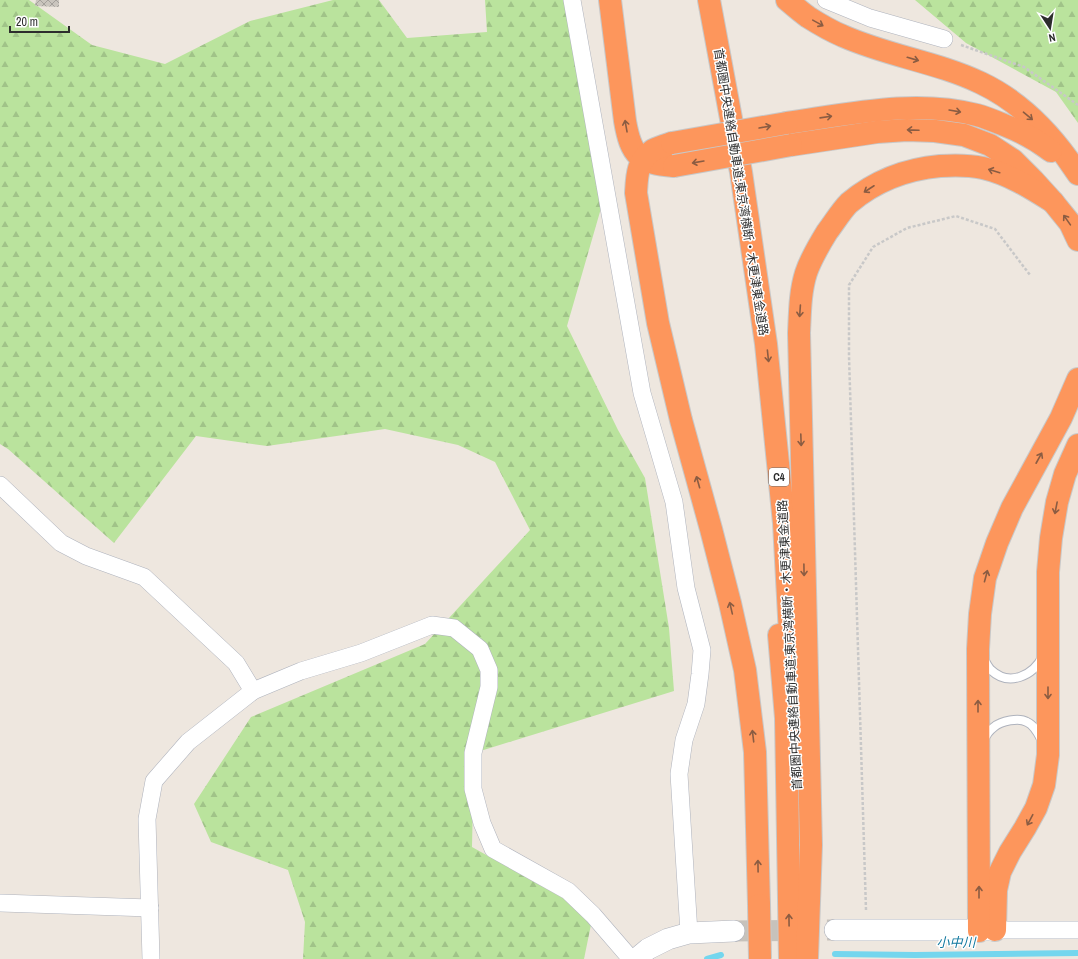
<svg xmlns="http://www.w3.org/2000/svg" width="1078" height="959" viewBox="0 0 1078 959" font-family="'Archivo Narrow','Noto Sans JP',sans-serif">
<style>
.forest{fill:url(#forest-firs)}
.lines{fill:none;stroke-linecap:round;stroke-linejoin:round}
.stream{stroke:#74d6ee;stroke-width:6}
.building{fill:url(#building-cross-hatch)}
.tertiary-tunnel{stroke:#c7c2bb;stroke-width:21;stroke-dasharray:21 10;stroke-linecap:butt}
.service-casing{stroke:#afb3bd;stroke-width:10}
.minor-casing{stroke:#afb3bd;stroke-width:18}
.tertiary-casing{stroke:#afb3bd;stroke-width:22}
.motorway-casing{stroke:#c8c8c8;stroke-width:24}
.path{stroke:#c8c8c8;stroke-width:2.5;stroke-dasharray:3 2;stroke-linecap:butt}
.service{stroke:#fff;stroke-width:8}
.minor{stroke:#fff;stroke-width:17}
.tertiary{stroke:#fff;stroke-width:21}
.motorway{stroke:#fd965c;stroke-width:22}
.motorway-bridge-casing{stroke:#c8c8c8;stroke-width:24;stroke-linecap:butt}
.motorway-bridge{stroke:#fd965c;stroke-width:22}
.oneway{stroke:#8b5c42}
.labels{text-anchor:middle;stroke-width:3;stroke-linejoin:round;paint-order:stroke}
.shield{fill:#fff;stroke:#6c6c6c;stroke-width:1}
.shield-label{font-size:11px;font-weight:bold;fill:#2d2d2d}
.street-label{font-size:12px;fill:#2d2d2d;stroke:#fff}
.water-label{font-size:13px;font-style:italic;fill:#0f779e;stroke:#fff}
</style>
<defs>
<pattern id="forest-firs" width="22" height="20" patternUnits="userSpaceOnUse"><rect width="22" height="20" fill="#bae39d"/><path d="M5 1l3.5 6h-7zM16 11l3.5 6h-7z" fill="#a0c388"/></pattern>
<pattern id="building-cross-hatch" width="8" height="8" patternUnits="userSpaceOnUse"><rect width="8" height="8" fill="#cac5be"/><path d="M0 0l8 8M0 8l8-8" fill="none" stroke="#a4a09b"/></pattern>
</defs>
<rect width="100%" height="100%" fill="#eee7df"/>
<g class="forest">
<path d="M0 0H29L92 45 165 64 250 21 333 0H379L407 38 487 32 485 0H564L606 191 567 326 618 430 645 478 669 628 674 691 474 753 472 847 593 915 584 959H303L305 922 288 870 211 842 194 804 251 717 425 644 530 530 495 462 458 445 385 429 267 446 196 436 114 543 8 449 0 444Z"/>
<path d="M915 0H1078V123L1056 92 966 43Z"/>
</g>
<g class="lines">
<g class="stream">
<path d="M835 954 915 955 1078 953"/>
<path d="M707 959 721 955"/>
</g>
</g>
<path class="building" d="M36 0H59V7L35 6Z"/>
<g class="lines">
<path class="tertiary-tunnel" d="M734 931 835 930"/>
<defs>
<g id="service">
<path d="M984 659C986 663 988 667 991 670 1009 687 1033 676 1043 656"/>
<path d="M984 740C986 735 990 730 994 727 1001 721 1019 717 1027 722 1034 725 1038 733 1041 739"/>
</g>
<g id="minor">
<path d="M572 0 642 393 674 502 686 588 702 650 700 674 696 704 684 740 679 774 689 933"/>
<path d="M826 0 870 18 944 39"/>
<path d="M0 485 61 543 86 556 144 577 236 663 253 691"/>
<path d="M0 903 150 908"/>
<path d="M995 930H1078"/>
<path d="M151 959 147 819 154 781 188 742 253 691 301 671 361 653 432 625 454 628 480 649 489 670V687L473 753V789L482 823 493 849 568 891 593 915 631 959"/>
</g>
<g id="tertiary">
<path d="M835 930H995"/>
<path d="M636 959 648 949 668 939 689 933 734 931"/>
</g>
<g id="motorway">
<path d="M610 0 625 121C631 156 639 163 674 166"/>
<path d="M709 0 741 172 766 344 784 523 791 653"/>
<path d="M787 0C794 6 801 12 808 17 819 24 831 31 843 36 888 56 937 62 981 83 1021 102 1054 137 1078 174"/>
<path d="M787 123C850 114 915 99 977 115 988 118 999 123 1009 127 1024 133 1038 141 1051 151"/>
<path d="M672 143C666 145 659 147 653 150 637 161 637 175 636 193L658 323 681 420 711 529 730 603 745 670 755 752 759 905"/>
<path d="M791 145 877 132 907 130 935 131 964 135 990 145 1013 160 1033 180 1053 202 1070 223 1078 240"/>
<path d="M779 635 786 718 790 959"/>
<path d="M995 930 996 890 1000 872 1010 852 1025 828 1036 808 1044 785 1048 755V572L1051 538 1057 502 1065 474 1078 445"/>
<path d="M979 931 978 649 980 614 985 578 997 543 1012 508 1061 418 1078 379"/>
<path d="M807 959 811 845 799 333C800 312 800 292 806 273 811 258 819 245 827 232 834 223 841 211 849 203 875 181 907 169 940 166 954 165 969 165 983 168 1009 174 1031 188 1053 202"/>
</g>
</defs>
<use href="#service" class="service-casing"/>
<use href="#minor" class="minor-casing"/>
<use href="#tertiary" class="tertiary-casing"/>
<use href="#motorway" class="motorway-casing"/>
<g class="path">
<path d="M961 45 1024 67 1078 105"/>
<path d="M866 910 849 356V285L873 247 907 228 956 216 995 229 1030 275"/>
</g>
<use href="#service" class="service"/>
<use href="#minor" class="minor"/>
<use href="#tertiary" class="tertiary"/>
<use href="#motorway" class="motorway"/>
<defs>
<g id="motorway-bridge">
<path d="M672 143 787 123"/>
<path d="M674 166 791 145"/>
<path d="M759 905 760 959"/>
</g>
</defs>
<use href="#motorway-bridge" class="motorway-bridge-casing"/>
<use href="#motorway-bridge" class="motorway-bridge"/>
</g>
<defs><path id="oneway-shaft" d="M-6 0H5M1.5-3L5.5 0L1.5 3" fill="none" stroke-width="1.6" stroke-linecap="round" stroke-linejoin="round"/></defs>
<g class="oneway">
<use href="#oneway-shaft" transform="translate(818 23) rotate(29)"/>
<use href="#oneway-shaft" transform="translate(913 59) rotate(16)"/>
<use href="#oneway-shaft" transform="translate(955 111) rotate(10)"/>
<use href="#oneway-shaft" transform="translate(1028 116) rotate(40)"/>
<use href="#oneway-shaft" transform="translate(826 117) rotate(-8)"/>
<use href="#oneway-shaft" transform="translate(626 126) rotate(-100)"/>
<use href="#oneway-shaft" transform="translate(765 127) rotate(-10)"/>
<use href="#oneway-shaft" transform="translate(913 130) rotate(-178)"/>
<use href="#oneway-shaft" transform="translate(698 162) rotate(170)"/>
<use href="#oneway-shaft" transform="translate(994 171) rotate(-163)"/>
<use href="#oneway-shaft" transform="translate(869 189) rotate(147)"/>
<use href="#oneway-shaft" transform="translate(1067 220) rotate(-125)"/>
<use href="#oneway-shaft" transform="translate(800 311) rotate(94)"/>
<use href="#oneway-shaft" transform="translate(768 356) rotate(84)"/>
<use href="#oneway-shaft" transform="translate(801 440) rotate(88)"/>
<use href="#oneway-shaft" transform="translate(1039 458) rotate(-61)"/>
<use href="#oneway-shaft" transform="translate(698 482) rotate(-106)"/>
<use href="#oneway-shaft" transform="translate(1056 508) rotate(101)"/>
<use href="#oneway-shaft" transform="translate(804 570) rotate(89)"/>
<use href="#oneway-shaft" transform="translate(986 576) rotate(-75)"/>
<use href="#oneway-shaft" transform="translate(731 608) rotate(-103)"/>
<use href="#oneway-shaft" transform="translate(1048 693) rotate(90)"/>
<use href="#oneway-shaft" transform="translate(978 706) rotate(-90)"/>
<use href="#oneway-shaft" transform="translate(753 736) rotate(-97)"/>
<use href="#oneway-shaft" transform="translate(1030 820) rotate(118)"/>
<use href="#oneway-shaft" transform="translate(758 866) rotate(-91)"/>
<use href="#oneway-shaft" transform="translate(979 892) rotate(-90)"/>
<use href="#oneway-shaft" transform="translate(789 920) rotate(-91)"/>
</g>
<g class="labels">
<rect class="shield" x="769" y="468" width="20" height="18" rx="3"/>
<g class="shield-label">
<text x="779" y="481">C4</text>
</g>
<g class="street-label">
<text transform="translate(741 192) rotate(81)" y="4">首都圏中央連絡自動車道;東京湾横断・木更津東金道路</text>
<text transform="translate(790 645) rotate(-93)" y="4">首都圏中央連絡自動車道;東京湾横断・木更津東金道路</text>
</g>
<g class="water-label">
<text x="956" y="947">小中川</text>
</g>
</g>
<g transform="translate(1050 28) rotate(168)" stroke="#ffffff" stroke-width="3" paint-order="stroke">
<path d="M0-3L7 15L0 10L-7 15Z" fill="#2d2d2d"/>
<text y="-6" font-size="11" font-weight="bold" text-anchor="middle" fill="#2d2d2d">N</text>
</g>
<path d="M10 26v6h59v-6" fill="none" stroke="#2d2d2d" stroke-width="2"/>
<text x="16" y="26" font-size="12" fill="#2d2d2d" stroke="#ffffff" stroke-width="3" paint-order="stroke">20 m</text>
</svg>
